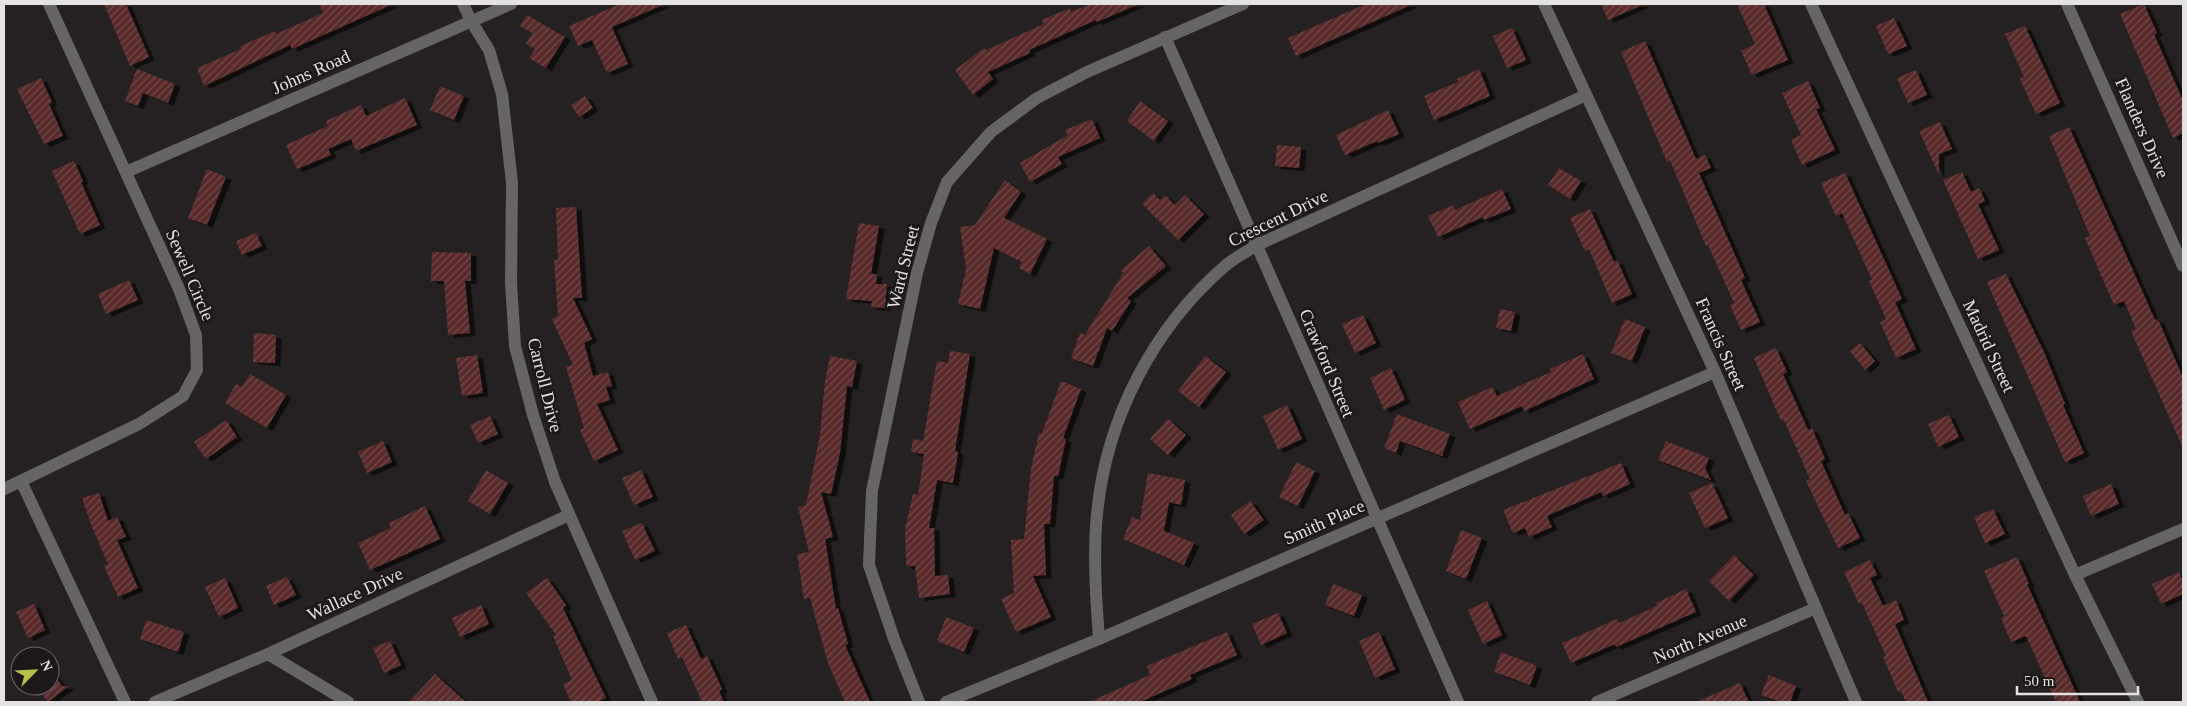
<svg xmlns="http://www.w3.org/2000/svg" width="2187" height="706" viewBox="0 0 2187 706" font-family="'Times New Roman',serif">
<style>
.building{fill:url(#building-hatch);filter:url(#shadow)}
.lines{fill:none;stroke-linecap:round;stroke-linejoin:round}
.street{stroke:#666465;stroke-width:12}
.labels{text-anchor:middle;stroke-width:5;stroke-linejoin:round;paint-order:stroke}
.street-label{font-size:18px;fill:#e5e2e3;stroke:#1c1819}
</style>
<defs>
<pattern id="building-hatch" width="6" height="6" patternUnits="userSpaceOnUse" patternTransform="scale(1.25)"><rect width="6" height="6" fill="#5a2b2a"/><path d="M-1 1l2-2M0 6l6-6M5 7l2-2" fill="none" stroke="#724949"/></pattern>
<filter id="shadow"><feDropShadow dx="5.5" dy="3" stdDeviation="0" flood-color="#0009"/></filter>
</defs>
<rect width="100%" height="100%" fill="#252122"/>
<g class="building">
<path d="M104 4H126L149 57 130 66Z"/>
<path d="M319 4H393L292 49 290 45 204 86 197 68 241 49 240 46 275 31 276 34 323 13Z"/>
<path d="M620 4H665L612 27 628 64 607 73 592 40 578 46 569 26Z"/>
<path d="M1090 4H1139L1097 22 1096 20 1029 50 1030 53 988 72 993 79 973 95 955 70 984 48 986 50 1044 24 1042 20 1070 8 1071 12Z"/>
<path d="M1366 4H1413L1296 56 1288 38Z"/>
<path d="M1601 4H1645L1608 20Z"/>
<path d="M1737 4H1764L1788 60 1752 75 1741 51 1755 44Z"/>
<path d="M2144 4 2157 33 2154 34 2183 101V133L2173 138 2120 14Z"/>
<path d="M527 15 565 37 546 68 529 58 535 49 526 44 532 33 520 26Z"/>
<path d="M1894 18 1907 46 1888 54 1876 26Z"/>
<path d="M2025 26 2060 103 2036 114 2020 79 2024 77 2005 34Z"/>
<path d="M1512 28 1526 60 1507 68 1493 36Z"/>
<path d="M1645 41 1696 159 1705 155 1711 168 1699 173 1745 278 1741 280 1760 322 1741 330 1730 305 1734 303 1708 245 1706 246 1670 160 1667 162 1621 52Z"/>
<path d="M137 69 175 84 168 103 143 93 138 106 125 101Z"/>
<path d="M1479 69 1490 96 1434 120 1424 96 1458 82 1457 79Z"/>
<path d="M1916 70 1927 95 1908 103 1897 78Z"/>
<path d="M41 78 52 102 49 104 63 136 44 144 17 89Z"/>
<path d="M1808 81 1820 108 1816 109 1835 150 1802 165 1791 140 1801 135 1782 93Z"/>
<path d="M440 86 464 96 454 120 430 110Z"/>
<path d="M585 96 593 108 579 117 571 105Z"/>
<path d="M405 98 417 125 356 151 351 139 328 149 331 155 297 169 286 145 328 126 326 121 361 105 366 116Z"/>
<path d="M1140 101 1168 121 1154 141 1127 121Z"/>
<path d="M1388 110 1399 134 1378 143 1377 141 1345 155 1336 135Z"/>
<path d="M1092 119 1100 138 1058 157 1062 164 1030 182 1020 163 1068 135 1065 130Z"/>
<path d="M1940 122 1952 149 1939 154V175L1919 131Z"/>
<path d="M2069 127 2155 320 2158 319 2183 378V448L2131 331 2136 329 2124 301 2114 305 2085 238 2090 236 2049 136Z"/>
<path d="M1277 145 1301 147 1299 168 1275 166Z"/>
<path d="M74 161 83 181 81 182 100 225 80 234 52 171Z"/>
<path d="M1559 168 1581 181 1570 199 1548 185Z"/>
<path d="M207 169 226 177 207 225 188 218Z"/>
<path d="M1962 172 1971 192 1979 188 1985 201 1978 204 1999 250 1978 259 1943 180Z"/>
<path d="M1845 173 1902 299 1895 302 1916 349 1896 358 1880 322 1886 319 1869 281 1872 280 1842 213 1836 216 1821 183Z"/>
<path d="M1005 180 1021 192 1004 218 1047 239 1030 274 1019 268 1022 262 994 248 980 309 958 304 966 269 960 227 975 225Z"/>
<path d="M1502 189 1511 209 1484 220 1483 217 1438 237 1428 216 1453 205 1455 210Z"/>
<path d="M1153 193 1160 200 1165 195 1175 205 1185 195 1204 214 1178 240 1142 204Z"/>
<path d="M576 207 582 298H573L592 339 584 343 593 376 608 372 612 386 606 387 610 400 597 404 618 450 594 461 580 430 584 428 566 367 573 365 552 319 558 316 554 260H558L556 208Z"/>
<path d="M1590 209 1614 262 1617 260 1632 294 1612 303 1589 249 1585 251 1570 218Z"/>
<path d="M859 223 879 226 871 274H877L876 284H887L885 308 871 307 872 301 846 299Z"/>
<path d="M256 233 262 246 242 255 236 241Z"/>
<path d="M1149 246 1166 266 1127 298 1131 301 1112 331 1107 328 1093 366 1071 358 1080 333 1085 335 1123 273 1121 270Z"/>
<path d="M432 252 471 253V281H465L470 333 448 335 444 281H431Z"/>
<path d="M2006 274 2044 352 2065 404 2063 405 2084 453 2065 462 1987 282Z"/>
<path d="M129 280 138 300 106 314 98 294Z"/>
<path d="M1500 309 1515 312 1511 331 1496 328Z"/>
<path d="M1363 315 1376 343 1355 353 1342 324Z"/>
<path d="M1625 319 1645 327 1632 361 1611 353Z"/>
<path d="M254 333 276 335 275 363 253 362Z"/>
<path d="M1860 343 1875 361 1865 370 1850 351Z"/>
<path d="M1776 348 1787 372 1783 374 1808 430 1812 428 1825 459 1821 461 1845 515 1848 513 1860 538 1838 548 1806 481 1810 479 1784 420 1781 421 1754 358Z"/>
<path d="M950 351 970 354 955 451 958 452 953 483 937 480 929 528H934L935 576 948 575 950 594 919 598 915 566H906L905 529 913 494 918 495 924 454 911 452 913 439 923 441 937 361 948 363Z"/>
<path d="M1583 354 1594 379 1524 411 1522 406 1470 429 1458 402 1492 387 1497 396 1551 372 1550 369Z"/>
<path d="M477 355 483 393 462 396 456 358Z"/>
<path d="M830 356 857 361 852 387 847 386 840 453 831 494 821 492 833 537 825 539 836 609 838 608 848 644 845 645 870 702H845L828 663 810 598 804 599 797 554 809 552 798 507 806 505 820 435 825 381Z"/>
<path d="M1205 356 1226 372 1199 407 1178 391Z"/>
<path d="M1391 368 1405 400 1384 410 1370 378Z"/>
<path d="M250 374 286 395 267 428 225 403 236 384 242 387Z"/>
<path d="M1061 381 1081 389 1063 438 1066 439 1058 476H1054L1050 524H1044L1046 575 1033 576 1051 617 1016 632 1001 599 1014 593 1011 540 1024 539 1031 469 1039 433H1042Z"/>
<path d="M1287 405 1302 439 1278 450 1263 416Z"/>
<path d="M1397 414 1450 434 1442 456 1400 441 1396 453 1384 448Z"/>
<path d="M1949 415 1959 437 1938 447 1928 424Z"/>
<path d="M490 416 498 434 478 443 470 425Z"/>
<path d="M1168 419 1186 435 1168 455 1150 439Z"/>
<path d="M226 420 237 437 206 459 194 442Z"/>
<path d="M383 441 392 462 367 473 358 452Z"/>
<path d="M1666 441 1709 458 1705 468 1711 480 1658 460Z"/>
<path d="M1296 462 1315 471 1298 506 1279 497Z"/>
<path d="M1621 463 1630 484 1603 496 1601 492 1547 516 1552 527 1529 537 1525 528 1513 533 1503 510Z"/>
<path d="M486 470 508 483 490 514 468 501Z"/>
<path d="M641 470 653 497 634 505 622 478Z"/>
<path d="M1148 473 1185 480 1181 505 1169 502 1164 531 1194 543 1184 565 1123 539 1132 517 1140 520Z"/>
<path d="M1712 483 1728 518 1705 528 1689 493Z"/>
<path d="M2111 484 2119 504 2091 516 2083 496Z"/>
<path d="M99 493 108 521 117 517 126 537 117 540 138 588 118 597 104 566 108 564 92 527 82 498Z"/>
<path d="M1250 501 1264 520 1244 534 1231 515Z"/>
<path d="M425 506 440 539 370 570 358 543 391 528 389 523Z"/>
<path d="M1993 509 2005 534 1985 543 1974 517Z"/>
<path d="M642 523 655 551 635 560 622 531Z"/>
<path d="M1461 530 1482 538 1466 579 1446 571Z"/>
<path d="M1734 555 1754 575 1729 601 1709 581Z"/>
<path d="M2017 557 2029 584H2027L2080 702H2056L2026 636 2011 642 2001 618 2004 616 1984 571Z"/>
<path d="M1870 560 1877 575 1870 578 1883 606 1896 600 1904 620 1895 624 1928 702H1906L1901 691 1898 692 1883 657 1886 656 1862 603 1859 604 1844 572Z"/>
<path d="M2179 572 2183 583V594L2161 604 2152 584Z"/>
<path d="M287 577 296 595 274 605 266 586Z"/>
<path d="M225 578 238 608 219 617 205 587Z"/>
<path d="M547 578 566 605 563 608 606 698 597 702H571L563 684 572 680 553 636 556 635 526 593Z"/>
<path d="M1333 584 1362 595 1354 616 1325 605Z"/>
<path d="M1686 589 1696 612 1616 647 1615 644 1571 663 1562 643 1617 619 1619 623 1657 606 1656 603Z"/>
<path d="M1487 601 1502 635 1483 644 1468 610Z"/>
<path d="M34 604 45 630 28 638 16 612Z"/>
<path d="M481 605 489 624 460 637 452 618Z"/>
<path d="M1278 613 1287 633 1261 645 1252 624Z"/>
<path d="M946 617 974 628 964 652 937 641Z"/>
<path d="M146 620 184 632 178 652 140 639Z"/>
<path d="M686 625 701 659 707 656 722 689 719 691 724 702H702L682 657 678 659 667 633Z"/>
<path d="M1227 632 1237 655 1190 675 1192 679 1140 702H1089L1150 675 1147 666Z"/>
<path d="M1379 632 1395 669 1375 678 1359 641Z"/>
<path d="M390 641 401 665 384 673 373 648Z"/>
<path d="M1501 652 1537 666 1530 685 1494 672Z"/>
<path d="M50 669 62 686H69L48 702 36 686H50Z"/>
<path d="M435 674 466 702H409Z"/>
<path d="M1769 675 1796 686 1790 702H1781L1761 695Z"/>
<path d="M1740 683 1749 702H1696Z"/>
</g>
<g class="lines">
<g class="street">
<path d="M463 4 471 21 489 50 502 94 512 183 511 283 515 346 533 415 555 482 652 702"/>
<path d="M1544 4 1715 372 1856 702"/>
<path d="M1811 4 2075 575 2138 702"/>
<path d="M2067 4 2183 266"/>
<path d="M1165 37 1458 702"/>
<path d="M126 172 511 4"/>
<path d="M21 481 125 702"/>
<path d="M4 489 139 424 183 396 197 370 196 335 179 289 49 4"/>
<path d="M2075 575 2183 529"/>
<path d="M1099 639C1096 598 1093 556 1097 514 1106 419 1153 328 1225 266 1234 258 1246 252 1257 245L1586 95"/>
<path d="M268 654 348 702"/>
<path d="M155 702 268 654 569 515"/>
<path d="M919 702 894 639 869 565 872 491 917 273 931 223 947 182 991 132 1037 98 1087 72 1243 4"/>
<path d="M946 702 1099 639 1715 372"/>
<path d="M1597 702 1816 608"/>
</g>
</g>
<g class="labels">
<g class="street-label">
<text transform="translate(311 72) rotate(-24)" y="6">Johns Road</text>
<text transform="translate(2142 128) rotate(66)" y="6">Flanders Drive</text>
<text transform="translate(1278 218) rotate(-26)" y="6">Crescent Drive</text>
<text transform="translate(903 267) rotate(-76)" y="6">Ward Street</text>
<text transform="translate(190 275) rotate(67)" y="6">Sewell Circle</text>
<text transform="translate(1721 344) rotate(66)" y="6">Francis Street</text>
<text transform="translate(1989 346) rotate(65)" y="6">Madrid Street</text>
<text transform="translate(1327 363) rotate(67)" y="6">Crawford Street</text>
<text transform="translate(545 385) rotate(76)" y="6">Carroll Drive</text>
<text transform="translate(1324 522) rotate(-24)" y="6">Smith Place</text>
<text transform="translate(355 594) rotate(-25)" y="6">Wallace Drive</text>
<text transform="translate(1700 639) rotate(-23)" y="6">North Avenue</text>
</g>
</g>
<rect width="2187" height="706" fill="none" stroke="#e5e2e3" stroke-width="10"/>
<g transform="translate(35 671) rotate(66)"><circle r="24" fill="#1c1819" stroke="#6c696a"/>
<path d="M0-4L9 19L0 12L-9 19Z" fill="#b8c147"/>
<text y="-8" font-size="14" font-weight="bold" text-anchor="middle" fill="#e5e2e3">N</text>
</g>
<path d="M2017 686v8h121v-8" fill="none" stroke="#e5e2e3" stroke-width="2.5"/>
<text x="2024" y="686" font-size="15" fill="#e5e2e3" stroke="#1c1819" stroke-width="4" paint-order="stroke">50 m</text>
</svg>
